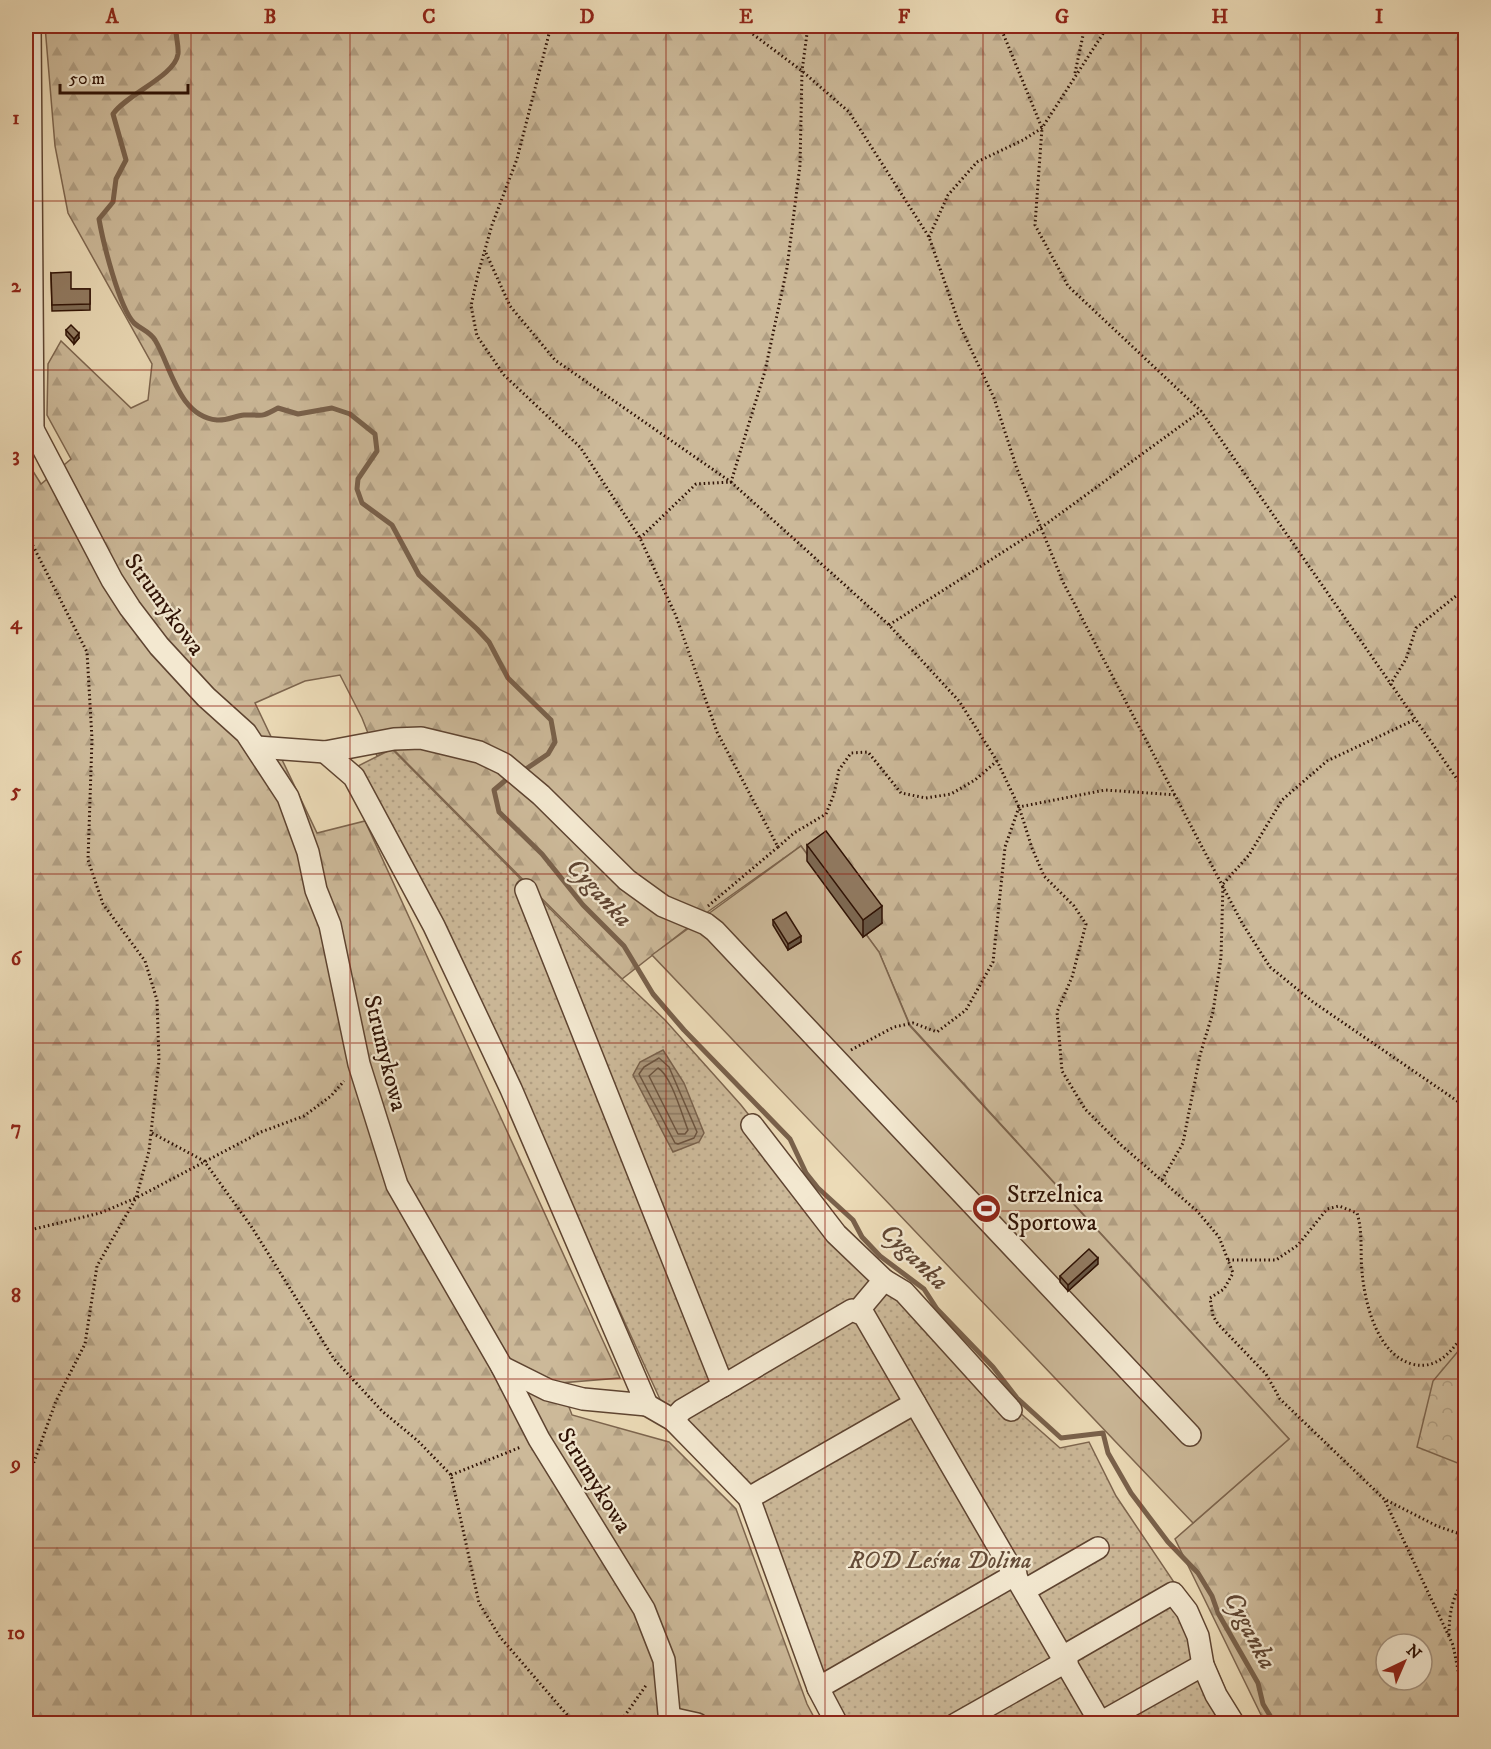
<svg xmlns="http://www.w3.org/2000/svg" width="1491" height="1749" viewBox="0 0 1491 1749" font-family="'IM FELL DW Pica',serif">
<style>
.forest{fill:url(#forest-firs);stroke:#7d654e;stroke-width:1.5;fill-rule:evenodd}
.park{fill:url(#park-crowns);stroke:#7d654e;stroke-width:1.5}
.garden{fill:url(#garden-dots);stroke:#7d654e;stroke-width:1.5}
.pitch{fill:#ccb999;stroke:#7d654e;stroke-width:1.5}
.water{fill:url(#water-rules);stroke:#79614b;stroke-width:1.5}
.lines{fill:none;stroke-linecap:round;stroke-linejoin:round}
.shore{stroke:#6c543f;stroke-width:1.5}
.stream{stroke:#79614b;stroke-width:5}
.minor-casing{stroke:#5e4431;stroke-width:24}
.path{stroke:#2e1104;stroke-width:3;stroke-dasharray:1.5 3;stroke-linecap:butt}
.minor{stroke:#f3e8d0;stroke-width:21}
.wall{fill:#7d6953;stroke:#2e1104;stroke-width:1.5}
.shaded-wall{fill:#654;stroke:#2e1104;stroke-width:1.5}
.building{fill:#917a61;stroke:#2e1104;stroke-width:1.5}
.grid{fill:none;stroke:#8f2418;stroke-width:1.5;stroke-opacity:0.55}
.labels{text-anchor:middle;stroke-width:4.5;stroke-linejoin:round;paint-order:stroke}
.street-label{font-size:24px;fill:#2e1104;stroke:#f3e8d0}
.poi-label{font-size:24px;fill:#2e1104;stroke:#f3e8d0;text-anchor:start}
.park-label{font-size:24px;font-style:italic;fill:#654c38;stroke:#f3e8d0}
.water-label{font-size:26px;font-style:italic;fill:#604633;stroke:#f3e8d0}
.neatline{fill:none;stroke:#8f2418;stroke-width:2}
.grid-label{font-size:20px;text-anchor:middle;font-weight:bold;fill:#8f2418}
</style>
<defs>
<pattern id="forest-firs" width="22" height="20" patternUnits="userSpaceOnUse" patternTransform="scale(1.5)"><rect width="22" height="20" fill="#ccb999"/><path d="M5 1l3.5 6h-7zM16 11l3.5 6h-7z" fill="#b09e82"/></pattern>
<pattern id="park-crowns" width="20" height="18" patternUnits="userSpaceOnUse" patternTransform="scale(1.5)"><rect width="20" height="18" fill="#ccb999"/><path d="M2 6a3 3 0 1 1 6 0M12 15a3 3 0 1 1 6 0" fill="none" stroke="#b09e82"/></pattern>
<pattern id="garden-dots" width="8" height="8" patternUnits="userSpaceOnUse" patternTransform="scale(1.5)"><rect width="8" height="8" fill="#ccb999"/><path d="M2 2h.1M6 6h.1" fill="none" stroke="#b09e82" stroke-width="1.8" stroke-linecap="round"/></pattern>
<pattern id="water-rules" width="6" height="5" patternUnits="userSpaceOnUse" patternTransform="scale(1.5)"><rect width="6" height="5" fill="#ab967a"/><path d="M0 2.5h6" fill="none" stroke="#8c7962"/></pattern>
</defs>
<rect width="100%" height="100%" fill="#ecdbb7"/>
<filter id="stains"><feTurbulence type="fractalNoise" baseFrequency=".00333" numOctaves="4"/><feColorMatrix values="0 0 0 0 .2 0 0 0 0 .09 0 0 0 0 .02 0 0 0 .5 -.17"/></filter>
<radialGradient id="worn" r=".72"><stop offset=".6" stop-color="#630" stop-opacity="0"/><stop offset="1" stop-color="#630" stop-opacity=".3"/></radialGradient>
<path class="forest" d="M45 26H1465V1723H1265L1175 1539 1289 1439 910 1025 879 952 801 846 709 911 622 979 393 749 377 756 362 718 340 675 305 681 255 703 317 833 365 821 620 1378 560 1383 572 1415 669 1442 736 1509 807 1704 817 1723 481 1724 479 1718H274L242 1724 26 1723V460L41 484 71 459 47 415 48 364 61 341 131 408 148 400 152 364 68 213 55 146ZM1386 1644H1422V1680H1386Z"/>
<path class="park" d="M1465 1343V1466L1417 1447 1433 1381Z"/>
<path class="garden" d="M392 749 583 942 665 1020 741 1105 816 1200 1018 1411 1060 1448 1089 1442 1116 1496 1188 1603 1240 1723H830L743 1503 660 1423 664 1408C565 1192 468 976 358 766Z"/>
<path class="pitch" d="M801 846 879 952 910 1026 1289 1439 1193 1523 652 955Z"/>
<path class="water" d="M663 1050 684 1083 704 1133 699 1142 673 1152 633 1075 640 1062Z"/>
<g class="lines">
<g class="shore">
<path d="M659 1058 669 1067 697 1132 694 1138 678 1144 675 1143 639 1074 644 1067Z"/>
<path d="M658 1068C671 1075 682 1115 688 1130L685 1134H678L649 1076Z"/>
</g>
<g class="stream">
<path d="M176 26C175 35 179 45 178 54 175 76 127 94 113 114L126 160 116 179 113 202 99 219C103 242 119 307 134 323 142 330 149 331 155 340 171 366 178 416 217 420 226 421 235 416 244 415 264 414 258 419 278 408L298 414 332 408 350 414 375 434 377 451 358 479 357 489 362 503 392 525 419 575 477 629 489 642 508 678 551 720 555 742 548 754 523 771"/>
<path d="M507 779 494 790 499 812 542 854 583 905 624 946 653 994 684 1030 790 1139 806 1173 818 1188 853 1220 862 1237 880 1256 924 1289 937 1309 993 1367 1017 1398 1061 1438 1103 1433 1108 1453 1131 1493 1168 1542 1198 1573 1212 1596 1218 1613 1258 1683 1263 1704 1275 1724"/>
</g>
<defs>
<g id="minor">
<path d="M30 26 33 429"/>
<path d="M26 416 112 580 130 608 159 646 206 697 246 733 288 797 308 852 316 890 330 925 359 1064 397 1185 502 1367 539 1439 644 1609 664 1660 670 1724"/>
<path d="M257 747 325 752 394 739 421 738 479 752 504 764 541 795 627 880 663 906 706 924 715 931 1190 1435"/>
<path d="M325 752 354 777 434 926 511 1089 647 1405 583 1399 548 1390 502 1367"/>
<path d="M526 890 723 1386"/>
<path d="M752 1125 836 1234 884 1280 858 1311"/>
<path d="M884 1280 904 1292 1011 1410"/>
<path d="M647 1405 673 1420 749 1498 915 1403 1101 1724"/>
<path d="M673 1420 682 1410 852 1310 864 1315 915 1403"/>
<path d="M749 1498 818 1688 1016 1574"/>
<path d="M1025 1590 1098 1548"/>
<path d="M1064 1656 1173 1593 1187 1611 1198 1636 1203 1665 1216 1695 1234 1724"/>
<path d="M818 1688 837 1724"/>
<path d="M670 1718 697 1724"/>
<path d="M1100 1723 1203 1665"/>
<path d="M956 1724 1067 1661"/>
</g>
</defs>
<use href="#minor" class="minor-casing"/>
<g class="path">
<path d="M551 26 517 159 492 225 478 274 471 306 477 336 504 375 580 447 640 538 676 616 717 732 778 847 708 906"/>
<path d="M742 26 802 71 849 112 929 237 960 326 994 398 1017 469 1063 582 1242 923 1270 967 1313 1002 1466 1107"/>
<path d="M1000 26 1042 128 1035 225 1068 286 1201 411 1466 792"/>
<path d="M1075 73 1085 26"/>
<path d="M929 237 948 195 977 162 1023 140 1042 128 1108 26"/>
<path d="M486 253 510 306 555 360 731 482 765 371 787 268 800 165 802 71 808 26"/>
<path d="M640 538 696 484 731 482 889 625 959 701 997 761 1019 807 1032 848 1044 876 1074 906 1086 924 1072 977 1057 1012 1062 1071 1085 1109 1121 1145 1197 1211 1219 1237 1233 1273 1224 1289 1210 1298 1213 1316 1218 1324 1266 1374 1280 1399 1384 1499 1437 1526 1466 1536"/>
<path d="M26 550 30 540 32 470"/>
<path d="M889 625 1042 527 1201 411"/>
<path d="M1390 685 1406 659 1416 628 1466 588"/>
<path d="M778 847 794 833 826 814 834 794 839 770 851 753 868 752 901 793 926 798 951 794 975 780 997 761"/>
<path d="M851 1050 894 1027 913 1023 937 1032 966 1010 993 962 1005 847 1019 807 1105 790 1177 795"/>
<path d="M152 1133 204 1161 251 1226 334 1359 382 1411 418 1441 451 1475 479 1603 500 1637 575 1724"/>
<path d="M1162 1180 1183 1143 1200 1055 1213 1012 1221 957 1223 884 1249 855 1282 800 1327 761 1414 720"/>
<path d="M26 1231 100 1213 136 1198 261 1132 304 1116 331 1096 344 1081"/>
<path d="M1228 1260H1276L1298 1245 1327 1209 1339 1206 1357 1213C1363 1233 1360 1251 1362 1272 1365 1304 1377 1354 1412 1364 1438 1371 1454 1349 1466 1330"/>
<path d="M451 1475 521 1447"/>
<path d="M26 1484 56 1401 85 1344 97 1266 136 1198 149 1151 159 1060 157 1000 145 961 103 904 88 860 92 739 87 652 30 540"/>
<path d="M1385 1501 1453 1645 1466 1710"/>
<path d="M1449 1635C1449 1615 1452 1594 1466 1579"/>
<path d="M619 1724 647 1684"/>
</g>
<use href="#minor" class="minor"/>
</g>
<g class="wall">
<path d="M51 273 71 289H90V310L52 311Z"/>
<path d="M66 330 79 338 74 344 66 335Z"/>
<path d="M807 845 882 923 863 937 807 861Z"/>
<path d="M773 920 801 942 788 950 773 925Z"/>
<path d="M1098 1264 1068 1291 1060 1282V1276Z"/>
</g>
<g class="shaded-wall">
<path d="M79 333V338L74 344V339Z"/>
<path d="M882 906V923L863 937V920Z"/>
<path d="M801 936V942L788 950V944Z"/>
<path d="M1098 1258V1264L1068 1291V1285Z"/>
</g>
<g class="building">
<path d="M71 272V289H90V304L52 305 51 273Z"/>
<path d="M71 325 79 333 74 339 66 330Z"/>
<path d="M826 831 882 906 863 920 807 845Z"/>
<path d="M786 912 801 936 788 944 773 920Z"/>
<path d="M1089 1249 1098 1258 1068 1285 1060 1276Z"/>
</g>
<path class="grid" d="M191 26V1724M350 26V1724M508 26V1724M666 26V1724M825 26V1724M983 26V1724M1141 26V1724M1300 26V1724M26 201H1466M26 370H1466M26 538H1466M26 706H1466M26 874H1466M26 1043H1466M26 1211H1466M26 1379H1466M26 1548H1466"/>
<defs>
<symbol id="stadium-disc" viewBox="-11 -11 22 22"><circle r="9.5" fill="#8f2418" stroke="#f3e8d0"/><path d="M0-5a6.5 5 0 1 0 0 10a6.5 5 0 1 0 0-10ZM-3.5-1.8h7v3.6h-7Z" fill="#fff"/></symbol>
</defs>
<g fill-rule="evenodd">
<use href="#stadium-disc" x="970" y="1192" width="33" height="33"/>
</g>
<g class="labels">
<g class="street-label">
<text transform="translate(165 604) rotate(54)" y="8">Strumykowa</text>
<text transform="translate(386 1053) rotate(76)" y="8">Strumykowa</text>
<text transform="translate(595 1480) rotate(58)" y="8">Strumykowa</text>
</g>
<g class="poi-label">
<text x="1007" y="1202">Strzelnica<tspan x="1007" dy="28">Sportowa</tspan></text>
</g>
<g class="park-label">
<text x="940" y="1568">ROD Leśna Dolina</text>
</g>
<g class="water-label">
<text transform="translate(600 892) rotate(47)" y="9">Cyganka</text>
<text transform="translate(915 1256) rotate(44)" y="9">Cyganka</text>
<text transform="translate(1251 1630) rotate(62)" y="9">Cyganka</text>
</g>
</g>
<rect width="1491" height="1749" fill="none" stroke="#ecdbb7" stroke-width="66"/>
<g transform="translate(1404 1662) rotate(44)"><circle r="28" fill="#f3e8d0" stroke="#a4927e" stroke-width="1.5"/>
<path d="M0-4.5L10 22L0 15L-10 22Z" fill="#8f2418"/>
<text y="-9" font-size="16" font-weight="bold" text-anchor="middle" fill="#2e1104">N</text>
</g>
<path d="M60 84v9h128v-9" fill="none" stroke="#2e1104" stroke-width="3"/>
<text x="69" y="84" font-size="18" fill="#2e1104" stroke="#f3e8d0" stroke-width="4.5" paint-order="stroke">50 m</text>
<rect x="33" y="33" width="1425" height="1683" class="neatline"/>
<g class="grid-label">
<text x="112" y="23">A</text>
<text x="270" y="23">B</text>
<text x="429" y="23">C</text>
<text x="587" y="23">D</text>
<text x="746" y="23">E</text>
<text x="904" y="23">F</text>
<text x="1062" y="23">G</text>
<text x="1220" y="23">H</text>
<text x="1379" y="23">I</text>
<text x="16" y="124">1</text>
<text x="16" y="292">2</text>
<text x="16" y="461">3</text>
<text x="16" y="629">4</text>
<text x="16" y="797">5</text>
<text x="16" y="965">6</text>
<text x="16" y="1134">7</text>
<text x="16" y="1302">8</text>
<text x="16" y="1470">9</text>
<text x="16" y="1639">10</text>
</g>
<rect width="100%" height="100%" filter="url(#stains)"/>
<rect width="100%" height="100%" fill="url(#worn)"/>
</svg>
